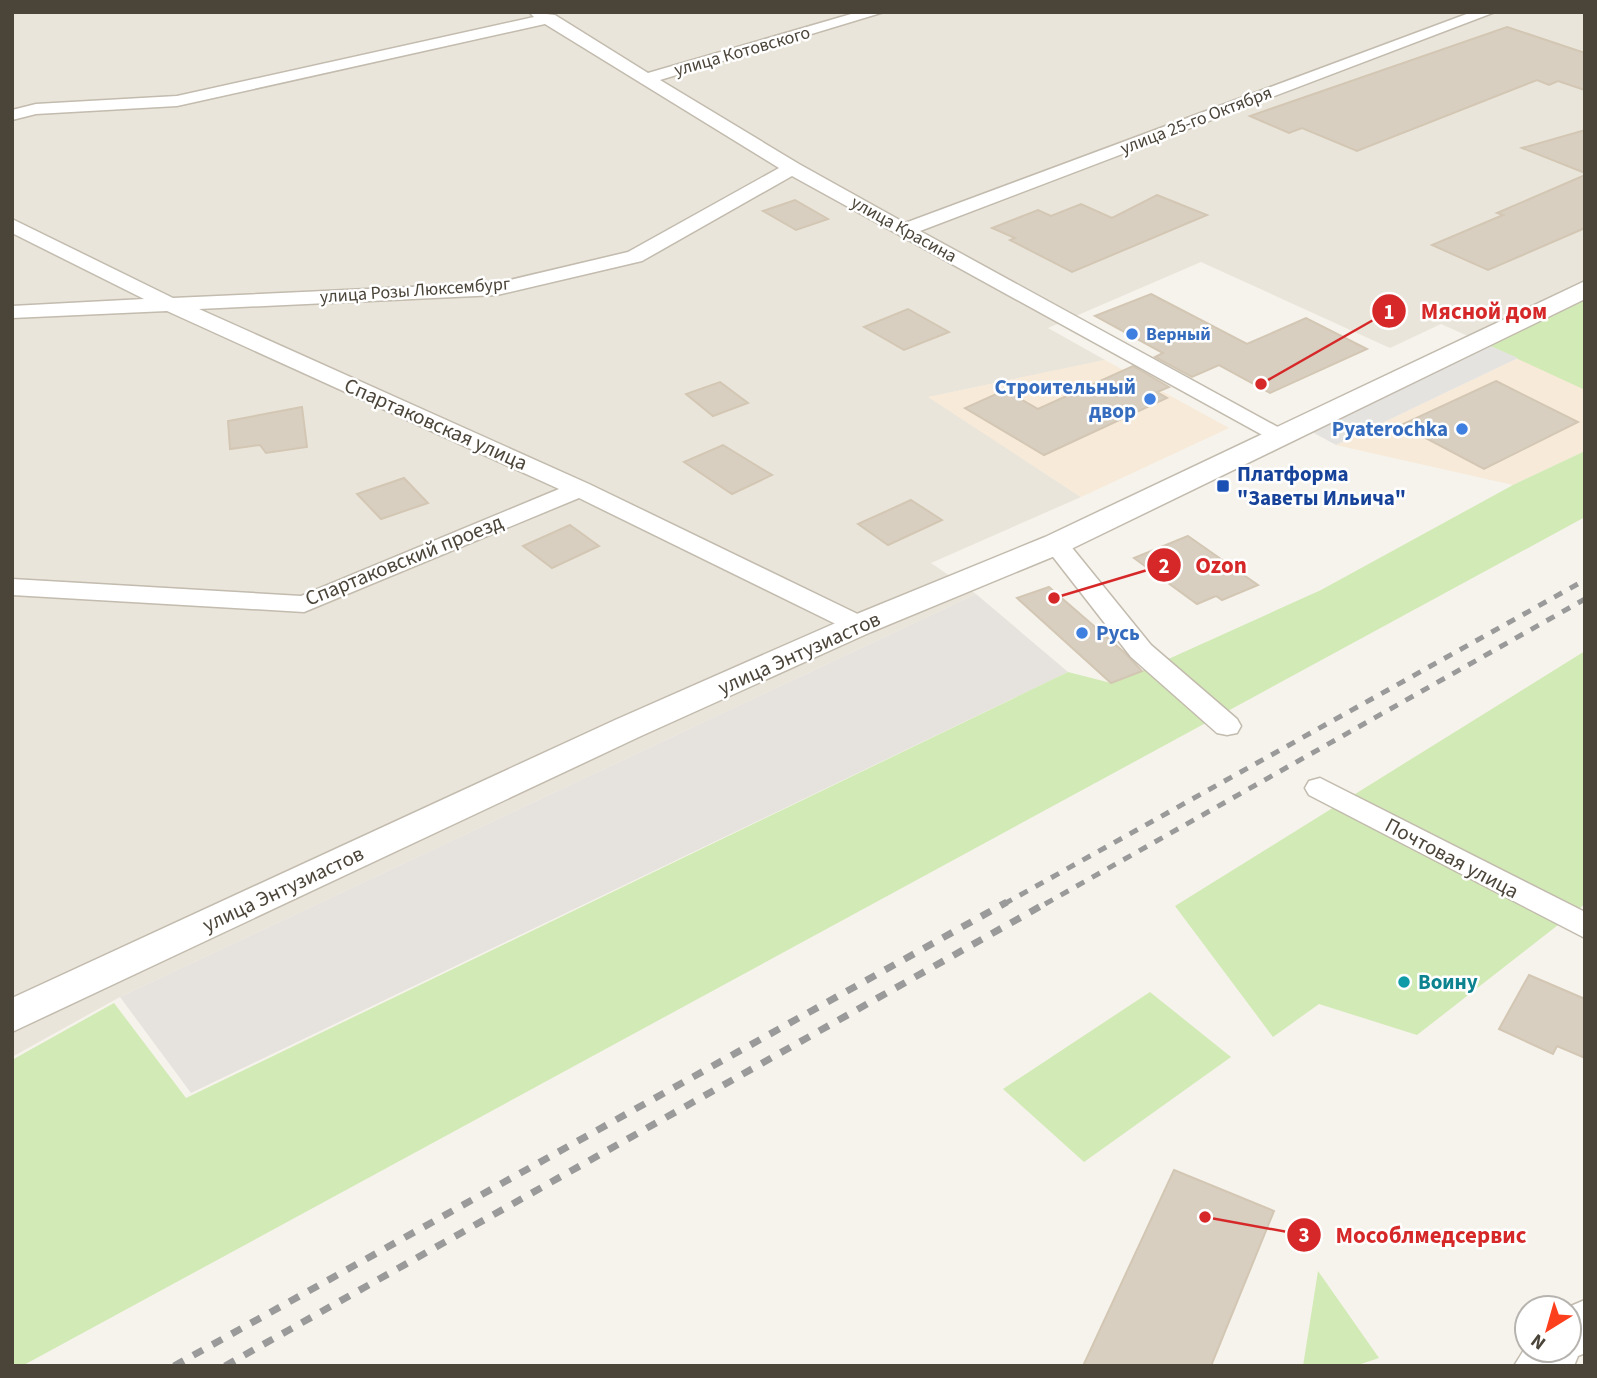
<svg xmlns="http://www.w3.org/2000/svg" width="1597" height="1378" viewBox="0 0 1597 1378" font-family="'Source Sans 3',sans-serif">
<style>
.residential{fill:#eae5da}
.commercial{fill:#f7ead8}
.industrial{fill:#e6e2dd}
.green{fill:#d2eab5}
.parking{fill:#e5e3e0}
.building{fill:#d8cfc1;stroke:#d3c7b4;stroke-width:2}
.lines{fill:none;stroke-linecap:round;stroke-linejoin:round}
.minor-casing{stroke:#c2bbae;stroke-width:3}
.tertiary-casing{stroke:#c2bbae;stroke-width:3}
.minor{fill:#fff;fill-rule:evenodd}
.tertiary{fill:#fff;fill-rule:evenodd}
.rail-far1{stroke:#9a9a9a;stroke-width:5;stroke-dasharray:9 9;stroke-linecap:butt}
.rail{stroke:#9a9a9a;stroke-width:7;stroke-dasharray:11 11;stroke-linecap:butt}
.shop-dot{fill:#3f7fe0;stroke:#fff;stroke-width:2.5}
.transit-dot{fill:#1a4fb4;stroke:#fff;stroke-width:2.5}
.culture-dot{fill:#0f9aa8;stroke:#fff;stroke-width:2.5}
.labels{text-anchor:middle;stroke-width:5;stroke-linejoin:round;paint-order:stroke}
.far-street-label{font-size:18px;fill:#4b4439;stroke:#fff}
.far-shop-label{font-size:18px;font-weight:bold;fill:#366cbe;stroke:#fff;text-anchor:start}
.shop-label{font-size:21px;font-weight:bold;fill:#366cbe;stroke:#fff;text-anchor:end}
.street-label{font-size:21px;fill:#4b4439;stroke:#fff}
.transit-label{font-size:21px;font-weight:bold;fill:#164399;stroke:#fff;text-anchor:start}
.culture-label{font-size:21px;font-weight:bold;fill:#0d838f;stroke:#fff;text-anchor:start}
.leader{fill:none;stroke:#d62828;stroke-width:2.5}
.callout-dot{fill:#d62828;stroke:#fff;stroke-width:2.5}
.mark-label{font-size:21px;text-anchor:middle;font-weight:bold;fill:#fff}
.callout-label{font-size:23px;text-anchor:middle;font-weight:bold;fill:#d62828;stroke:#fff;stroke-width:5;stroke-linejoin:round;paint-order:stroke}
</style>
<rect width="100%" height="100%" fill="#f6f3ec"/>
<path class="residential" d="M12 12H1585V299L1488 345 1441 324 1390 348 1201 262 1048 328 1105 360 929 397 1081 497 931 563 976 594 120 997 12 1057Z"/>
<g class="commercial">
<path d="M1518 358 1585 390V451L1513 485 1336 445Z"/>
<path d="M1105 360 1229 428 1081 497 928 397Z"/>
</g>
<path class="industrial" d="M976 594 1068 672 191 1093 120 997Z"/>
<g class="green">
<path d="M1585 299V390L1488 345Z"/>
<path d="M1585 451V517L22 1366H12V1060L114 1003 186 1098 1068 672 1111 683 1144 670 1321 590 1513 485Z"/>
<path d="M1585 651V904L1417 1035 1319 1004 1273 1037 1175 906Z"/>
<path d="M1150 992 1231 1057 1084 1162 1003 1089Z"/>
<path d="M1318 1271 1379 1358 1355 1366H1303Z"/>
</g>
<path class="parking" d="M1488 345 1518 358 1336 445 1301 426Z"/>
<g class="building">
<path d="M1507 27 1585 53V90L1558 81 1549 85 1537 80 1357 151 1302 128 1289 133 1250 116Z"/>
<path d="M1585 130V173L1522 148Z"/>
<path d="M1585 175V228L1488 270 1432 245 1503 215 1497 213Z"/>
<path d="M1157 195 1207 215 1072 272 1010 240 1015 238 992 228 1038 210 1051 216 1081 204 1112 218Z"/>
<path d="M795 200 828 219 796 230 763 211Z"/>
<path d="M1151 294 1247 344 1306 318 1367 349 1270 393 1219 365 1192 377 1155 357 1163 353 1095 316Z"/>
<path d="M908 309 949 332 904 350 864 327Z"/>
<path d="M1133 366 1169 387 1157 392 1167 398 1044 455 965 408 1005 390 1038 409Z"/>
<path d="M1496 381 1578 422 1484 469 1401 425Z"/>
<path d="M720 382 748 403 713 416 686 394Z"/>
<path d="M302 407 307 447 266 453 260 445 230 449 228 421Z"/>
<path d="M723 445 772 475 732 494 684 462Z"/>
<path d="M404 478 428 503 381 519 357 494Z"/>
<path d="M911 500 942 520 888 545 858 524Z"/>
<path d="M570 525 599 546 552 568 523 546Z"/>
<path d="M1188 536 1258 585 1222 600 1216 596 1197 604 1134 558Z"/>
<path d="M1049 587 1125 653 1142 671 1111 683 1017 598Z"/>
<path d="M1529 975 1585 999V1058L1557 1046 1553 1054 1499 1029Z"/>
<path d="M1174 1170 1274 1211 1211 1366H1083Z"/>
</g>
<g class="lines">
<defs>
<g id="minor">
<path d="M529 12 555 15 648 73 858 12H884L660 80 799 164 905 223 1472 12H1495L920 231 1285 431 1289 436 1285 441 1277 443 792 176 642 261 497 295 199 309 589 484 868 619 872 625 868 631H850L579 498 304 612 12 595V579L301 596 559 489 167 311 12 318V306L144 299 12 233V219L173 298 497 283 628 252 779 168 545 24 177 106 36 114 12 120V110L36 104 177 96 534 17Z"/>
<path d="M1056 536 1065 539 1151 645 1237 719 1241 726 1237 733 1227 735 1217 733 1131 657 1043 544 1047 539Z"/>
<path d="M1320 778 1585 912V938L1309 795 1305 788 1309 781Z"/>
</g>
<g id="tertiary">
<path d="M1585 281V299L1067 551 871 632 641 736 12 1032V998L615 720 847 618 1045 537Z"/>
<path d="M1585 1300V1353L1578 1356 1574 1366H1514L1527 1345V1350H1569V1308H1566Z"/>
</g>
</defs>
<use href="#minor" class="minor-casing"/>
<use href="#tertiary" class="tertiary-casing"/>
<use href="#minor" class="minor"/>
<use href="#tertiary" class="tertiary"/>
<g class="rail-far1">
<path d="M1004 904 1585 580"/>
<path d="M1045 904 1585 599"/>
</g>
<g class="rail">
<path d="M174 1366 1007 902"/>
<path d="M225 1366 1048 902"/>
</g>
</g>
<g class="shop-dot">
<circle cx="1132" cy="334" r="7"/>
<circle cx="1150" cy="399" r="7"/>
<circle cx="1462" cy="429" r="7"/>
<circle cx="1082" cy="633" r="7"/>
</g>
<rect class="transit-dot" x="1216" y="479" width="14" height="14" rx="3.5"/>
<circle class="culture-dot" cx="1404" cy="982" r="7"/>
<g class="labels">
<g class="far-street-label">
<text transform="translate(742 51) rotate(-16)" y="6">улица Котовского</text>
<text transform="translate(1196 120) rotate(-21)" y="6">улица 25-го Октября</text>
<text transform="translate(904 229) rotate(29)" y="6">улица Красина</text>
<text transform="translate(415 290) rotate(-4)" y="6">улица Розы Люксембург</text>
</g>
<g class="far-shop-label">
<text x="1146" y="340">Верный</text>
</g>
<g class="shop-label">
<text x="1136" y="394">Строительный<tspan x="1136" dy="24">двор</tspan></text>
<text x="1448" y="436">Pyaterochka</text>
<text x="1096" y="640" text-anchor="start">Русь</text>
</g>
<g class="street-label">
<text transform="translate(436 424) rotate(24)" y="7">Спартаковская улица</text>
<text transform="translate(404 560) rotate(-22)" y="7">Спартаковский проезд</text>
<text transform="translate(799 653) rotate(-24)" y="7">улица Энтузиастов</text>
<text transform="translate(1452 858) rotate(28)" y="7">Почтовая улица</text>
<text transform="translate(283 889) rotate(-25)" y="7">улица Энтузиастов</text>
</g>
<g class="transit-label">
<text x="1237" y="481">Платформа<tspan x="1237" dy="24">"Заветы Ильича"</tspan></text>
</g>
<g class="culture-label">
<text x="1418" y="989">Воину</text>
</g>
</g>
<path class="leader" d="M1261 384L1389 311M1054 598L1164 565M1205 1217L1304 1235"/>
<g class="callout-dot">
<circle cx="1261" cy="384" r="7"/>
<circle cx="1054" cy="598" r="7"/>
<circle cx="1205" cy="1217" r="7"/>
<circle cx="1389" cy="311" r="18"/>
<circle cx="1164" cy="565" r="18"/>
<circle cx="1304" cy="1235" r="18"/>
</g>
<g class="mark-label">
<text x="1389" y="319">1</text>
<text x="1164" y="573">2</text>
<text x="1304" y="1242">3</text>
</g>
<g class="callout-label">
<text x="1484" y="319">Мясной дом</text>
<text x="1221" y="573">Ozon</text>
<text x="1431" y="1243">Мособлмедсервис</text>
</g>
<rect width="1597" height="1378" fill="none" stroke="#4b4439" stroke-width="28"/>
<g transform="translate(1548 1329) rotate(217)"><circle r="33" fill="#ffffff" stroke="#b7b4b0" stroke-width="2"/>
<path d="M0-5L12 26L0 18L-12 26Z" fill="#fc3f1d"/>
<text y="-10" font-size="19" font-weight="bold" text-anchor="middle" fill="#4b4439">N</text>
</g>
</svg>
